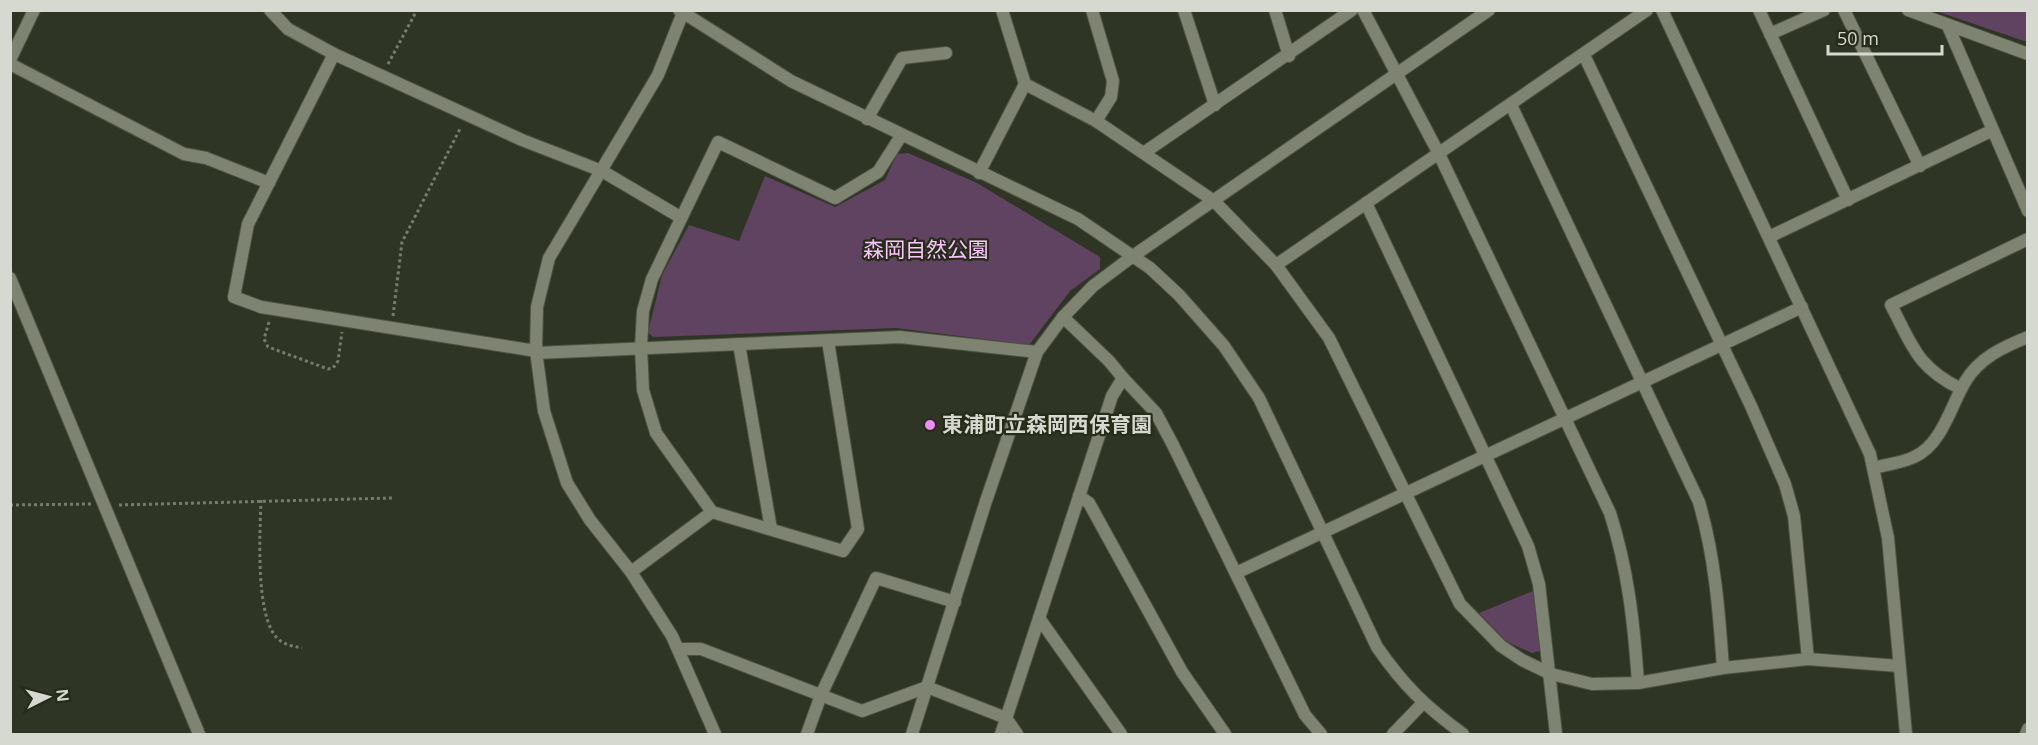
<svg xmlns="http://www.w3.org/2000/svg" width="2038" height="745" viewBox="0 0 2038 745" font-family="'Open Sans','Noto Sans JP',sans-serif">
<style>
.green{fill:#5f4360}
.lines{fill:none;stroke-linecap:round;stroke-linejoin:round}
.minor-casing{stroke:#4d5343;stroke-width:14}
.tertiary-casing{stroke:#4d5343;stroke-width:14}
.path{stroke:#777b6d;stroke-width:3;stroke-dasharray:3 3;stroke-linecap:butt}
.minor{stroke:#7e8471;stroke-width:12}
.tertiary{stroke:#7e8471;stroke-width:12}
.poi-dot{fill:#f08bf5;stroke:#262b1a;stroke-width:2}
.labels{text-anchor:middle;stroke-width:4.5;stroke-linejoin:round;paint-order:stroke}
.park-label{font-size:21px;fill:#f9c5fb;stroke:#262b1a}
.poi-label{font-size:21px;font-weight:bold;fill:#d6d9cf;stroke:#262b1a;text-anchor:start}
</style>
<rect width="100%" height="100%" fill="#2f3524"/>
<g class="green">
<path d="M1936 11H2027V42Z"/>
<path d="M908 153 977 183 1100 257V269L1070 291 1029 345 896 328 653 337 648 332 662 275 689 225 739 241 765 176 835 207 885 180 897 154Z"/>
<path d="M1533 591 1540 651 1532 653 1507 642 1479 613Z"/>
</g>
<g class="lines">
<defs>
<g id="minor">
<path d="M270 10 288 29 334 54 522 140 602 171 680 217"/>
<path d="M1002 10 1025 84 1096 121 1214 201 1276 265 1647 10"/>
<path d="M1092 10 1113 81 1111 97 1096 121"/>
<path d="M1184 10 1215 105"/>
<path d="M1275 10 1289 56"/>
<path d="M1363 10 1439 154 1610 513C1628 569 1634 624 1638 683"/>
<path d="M1662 10 1870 454 1888 538 1906 734"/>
<path d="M1759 10 1848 200"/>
<path d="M1844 10 1920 166"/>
<path d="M1908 10 2028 54"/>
<path d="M1948 26 2028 211"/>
<path d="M1770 34 1824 10"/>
<path d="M334 54 248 224 234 297 261 307 536 351"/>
<path d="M1584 55 1751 406 1785 484 1794 516 1808 659"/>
<path d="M10 60 34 10"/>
<path d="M10 64 184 154 206 158 269 183"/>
<path d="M1511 105 1699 502C1715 557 1719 611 1723 668L1808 659 1899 666"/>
<path d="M867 119 902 58 946 53"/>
<path d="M1145 152 1352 10"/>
<path d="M979 173 1025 84"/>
<path d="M1366 203 1528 546 1539 584 1556 734"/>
<path d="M1769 237 1991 131"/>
<path d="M1276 265 1329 338 1460 604 1501 646 1522 660 1551 674 1592 684 1638 683 1723 668"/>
<path d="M10 278 199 734"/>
<path d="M828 341 858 529 843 551 712 512 656 433 643 390 641 347 643 311 652 279 718 142 835 198 878 172 901 136"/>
<path d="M739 344 771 529"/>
<path d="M536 353 900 337 1037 352"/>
<path d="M1123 378 1156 413 1173 445 1305 715 1321 734"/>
<path d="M1961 389C1917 367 1913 347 1891 305L2028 239"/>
<path d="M1874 468C1887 464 1902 463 1914 457 1942 445 1951 405 1965 382 1979 358 2003 347 2028 337"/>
<path d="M1079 496 1089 503 1182 672 1225 734"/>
<path d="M631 572 712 512"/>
<path d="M1236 573 1802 307"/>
<path d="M1039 618 1121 734"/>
<path d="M679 649H701L862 711 927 687 1006 718 1017 734"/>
<path d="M807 734 821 695 876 578 955 602"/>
<path d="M912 734 986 501 1037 352 1063 317 1093 286 1133 256 1489 10"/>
<path d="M1001 734 1112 396 1123 378 1109 361 1063 317"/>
<path d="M1393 734 1422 704"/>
<path d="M2026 734 2028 729"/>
</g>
<g id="tertiary">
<path d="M679 10 791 81 1078 219 1150 268 1179 295 1224 346 1259 398 1377 647C1404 686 1425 706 1463 734"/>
<path d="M684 10 658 75 549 258 537 307 536 351 544 411 567 483 590 520 631 572 672 636 715 734"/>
</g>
</defs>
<use href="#minor" class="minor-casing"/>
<use href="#tertiary" class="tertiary-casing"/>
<g class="path">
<path d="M388 64 417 10"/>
<path d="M393 316 402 242 461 127"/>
<path d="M269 322 264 339 268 347 328 369 333 368 338 361 342 332"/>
<path d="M261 500C260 532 255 615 277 638 284 645 293 646 302 648"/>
<path d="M10 505 91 504"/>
<path d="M119 505 393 498"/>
</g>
<use href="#minor" class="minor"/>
<use href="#tertiary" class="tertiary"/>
</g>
<circle class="poi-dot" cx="930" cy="425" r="6"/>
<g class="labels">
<g class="park-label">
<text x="926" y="257">森岡自然公園</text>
</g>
<g class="poi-label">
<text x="942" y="432">東浦町立森岡西保育園</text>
</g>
</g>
<rect width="2038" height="745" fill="none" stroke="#d6d9cf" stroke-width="24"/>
<g transform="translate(48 697) rotate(84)" stroke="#262b1a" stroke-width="4.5" paint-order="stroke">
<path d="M0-4.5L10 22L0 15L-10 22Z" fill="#d6d9cf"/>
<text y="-9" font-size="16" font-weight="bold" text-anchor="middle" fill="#d6d9cf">N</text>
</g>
<path d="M1828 45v9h114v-9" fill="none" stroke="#d6d9cf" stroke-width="3"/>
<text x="1837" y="45" font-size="18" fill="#d6d9cf" stroke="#262b1a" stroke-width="4.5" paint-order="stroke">50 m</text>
</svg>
